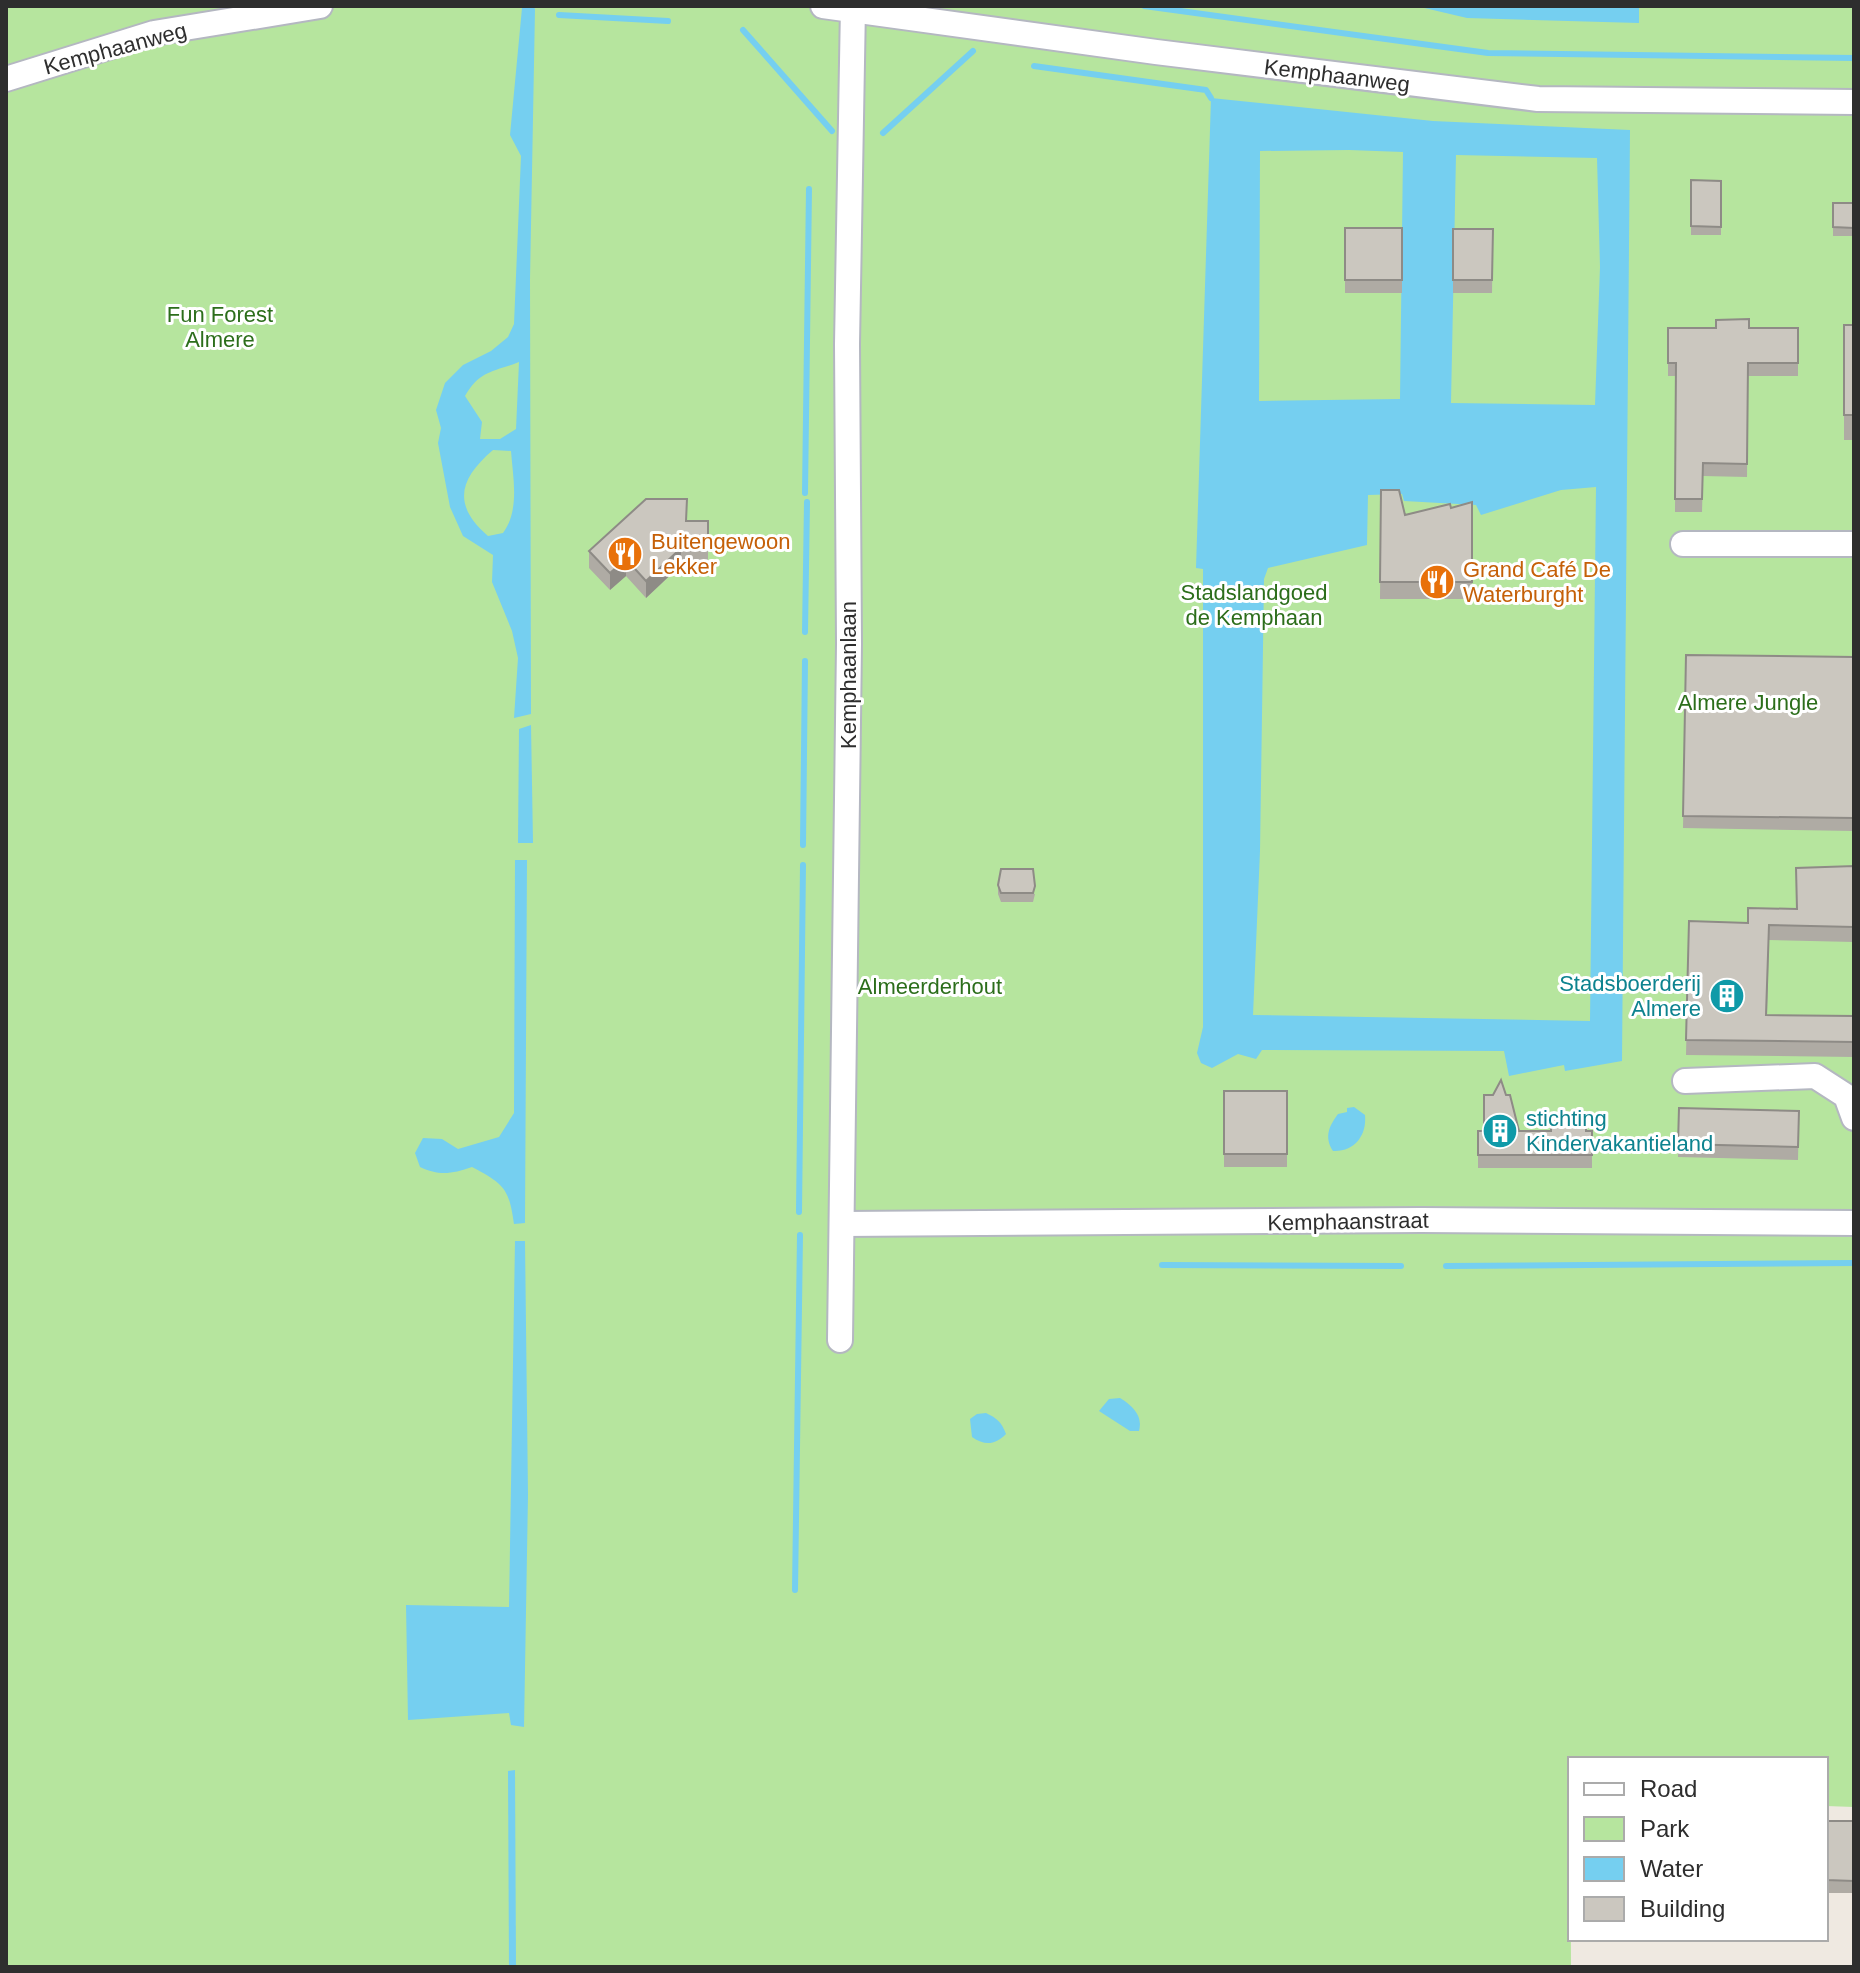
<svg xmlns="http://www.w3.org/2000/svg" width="1860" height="1973" viewBox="0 0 1860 1973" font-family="Arial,sans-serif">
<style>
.green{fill:#b6e59e}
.water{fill:#75cff0;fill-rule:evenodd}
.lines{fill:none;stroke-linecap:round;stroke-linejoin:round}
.stream{stroke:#75cff0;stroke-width:6}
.minor-casing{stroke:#b4b7c1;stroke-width:28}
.minor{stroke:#fff;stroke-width:24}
.wall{fill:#afaba4}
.shaded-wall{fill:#8e8b86}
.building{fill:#cbc7bf;stroke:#8e8b86;stroke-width:2}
.labels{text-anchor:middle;stroke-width:6;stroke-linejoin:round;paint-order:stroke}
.street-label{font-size:22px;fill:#2e2e2e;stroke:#fff}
.park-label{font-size:22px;fill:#2c6e1b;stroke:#fff}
.food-label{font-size:22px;fill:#c56008;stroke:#fff;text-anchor:start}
.culture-label{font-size:22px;fill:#0d838f;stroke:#fff;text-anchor:end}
</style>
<rect width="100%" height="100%" fill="#efe9e1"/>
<path class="green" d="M6 6H1854V1807L1826 1806V1759H1570L1571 1967H6Z"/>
<g class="water">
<path d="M525 6H533L535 9 530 280 531 714 514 718 518 658 512 631 492 582 493 555 463 536 450 507 438 443 441 428 436 410 445 383 463 365 491 351 508 337 514 324 521 156 510 135 522 8ZM519 362 516 429 500 439H480L482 422 465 396C480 370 494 372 519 362ZM493 450 511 451C513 478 520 510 503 533L488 536C452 505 459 479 493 450Z"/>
<path d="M1416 6H1639V23L1467 18Z"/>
<path d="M1211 98 1433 121 1630 130 1622 1061 1565 1071 1564 1065 1509 1076 1504 1051 1262 1050 1256 1059 1238 1054 1212 1068 1201 1063 1197 1053 1203 1027V569L1196 568ZM1349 150 1403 152 1400 399 1259 401 1260 151ZM1456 155 1597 158 1600 267 1595 405 1451 403ZM1596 487 1590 1021 1253 1015 1260 851 1264 579 1268 568 1367 545 1368 495 1402 494 1404 501 1476 505 1481 515 1561 490Z"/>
<path d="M531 725 533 843H518L519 729Z"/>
<path d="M515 860H527L525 1223 514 1224C509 1188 504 1184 472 1167 452 1174 439 1176 420 1167L415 1153 423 1138 442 1139 458 1149 499 1137 514 1113Z"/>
<path d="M1354 1107 1365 1115C1367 1136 1354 1152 1333 1151 1324 1137 1329 1126 1338 1114L1347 1112V1108Z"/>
<path d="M515 1241H525L528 1495 524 1727 511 1725 509 1713 408 1720 406 1605 509 1607Z"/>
<path d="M1120 1398C1133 1406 1143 1416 1139 1431H1130L1099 1411 1109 1399Z"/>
<path d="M986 1413C997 1418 1002 1423 1006 1434 995 1445 985 1446 972 1437L970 1419 977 1414Z"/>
<path d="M515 1770 516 1967H509L508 1771Z"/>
</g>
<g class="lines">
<g class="stream">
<path d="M1144 6 1488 53 1854 58"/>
<path d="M559 15 668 21"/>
<path d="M743 30 832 131"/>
<path d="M1034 66 1206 90 1211 98"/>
<path d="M883 133 973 51"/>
<path d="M805 493 809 189"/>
<path d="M805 632 807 502"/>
<path d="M803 845 805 661"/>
<path d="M799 1212 803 865"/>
<path d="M1162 1265 1401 1266"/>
<path d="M1446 1266 1854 1263"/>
<path d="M795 1590 800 1235"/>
</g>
<defs>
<g id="minor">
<path d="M823 6 1156 52 1538 99 1854 102"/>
<path d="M6 79 154 33 320 6"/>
<path d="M1683 544H1854"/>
<path d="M1685 1081 1815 1076 1846 1096 1854 1118"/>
<path d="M842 1224 1421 1220 1854 1223"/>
<path d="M840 1340 849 644 847 344 853 6"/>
</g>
</defs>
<use href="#minor" class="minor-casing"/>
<use href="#minor" class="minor"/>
</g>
<g class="wall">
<path d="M1691 180 1721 181V235H1691Z"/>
<rect x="1833" y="203" width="21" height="33"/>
<rect x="1345" y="228" width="57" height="65"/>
<path d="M1453 229H1493L1492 293H1453Z"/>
<rect x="1844" y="325" width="10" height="115"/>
<path d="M1668 328H1798V376H1748L1747 477 1703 476 1702 512H1675L1676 376H1668Z"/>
<path d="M1381 490 1405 515 1451 508 1472 502V599H1380Z"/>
<path d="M687 521H708V566L681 565 646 598 626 576 610 590 589 568V551Z"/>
<path d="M1686 655 1854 657V831L1683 828Z"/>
<path d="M1854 866V942L1769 940 1767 1015 1854 1016V1057L1686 1055 1689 921 1748 923 1797 909Z"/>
<path d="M998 885 1035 894 1033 902H1001L998 894Z"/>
<rect x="1224" y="1091" width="63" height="76"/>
<path d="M1679 1108 1799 1111 1798 1160 1678 1157Z"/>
<rect x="1478" y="1131" width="114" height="37"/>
<rect x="1826" y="1821" width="28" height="72"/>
</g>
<g class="shaded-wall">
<path d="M681 548V565L646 598V581Z"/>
<path d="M626 559V576L610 590V573Z"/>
</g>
<g class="building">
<path d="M1691 180 1721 181V227L1691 226Z"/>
<path d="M1833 203H1854V228L1833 227Z"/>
<rect x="1345" y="228" width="57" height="52"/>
<path d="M1453 229H1493L1492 280H1453Z"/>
<path d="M1749 319V328H1798V363H1748L1747 464 1703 463 1702 499H1675L1676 363H1668V328H1716V320Z"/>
<rect x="1844" y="325" width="10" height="90"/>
<path d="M1381 490H1399L1405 515 1450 504 1451 508 1472 502V582H1380Z"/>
<path d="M646 499H687L686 521H708V548H681L646 581 626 559 610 573 589 551Z"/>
<path d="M1686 655 1854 657V818L1683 816Z"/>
<path d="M1854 866V927L1769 925 1766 1015 1854 1016V1042L1686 1040 1689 921 1748 923V908L1797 909 1796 868Z"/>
<path d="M1001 869H1033L1035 886 1033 893H1001L998 885Z"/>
<path d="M1501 1080 1506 1095H1510L1519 1131H1551V1122L1586 1113V1131H1592V1155H1478V1131H1484V1095H1493Z"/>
<rect x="1224" y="1091" width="63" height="63"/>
<path d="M1679 1108 1799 1111 1798 1147 1678 1144Z"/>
<path d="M1826 1821H1854V1881L1826 1880Z"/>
</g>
<defs>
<symbol id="restaurant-disc" viewBox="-11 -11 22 22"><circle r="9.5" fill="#e8710a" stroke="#fff"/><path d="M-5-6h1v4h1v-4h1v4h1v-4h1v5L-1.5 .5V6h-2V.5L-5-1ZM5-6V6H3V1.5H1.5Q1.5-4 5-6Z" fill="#fff"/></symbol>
<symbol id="building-disc" viewBox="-11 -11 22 22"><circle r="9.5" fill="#0f9aa8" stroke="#fff"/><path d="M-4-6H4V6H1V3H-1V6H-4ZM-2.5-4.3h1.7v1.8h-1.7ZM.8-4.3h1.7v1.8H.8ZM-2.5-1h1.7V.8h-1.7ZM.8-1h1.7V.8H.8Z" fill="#fff"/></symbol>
</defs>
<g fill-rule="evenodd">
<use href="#restaurant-disc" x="605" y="534" width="40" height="40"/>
<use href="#restaurant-disc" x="1417" y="562" width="40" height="40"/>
<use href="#building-disc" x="1707" y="976" width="40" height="40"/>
<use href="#building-disc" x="1480" y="1111" width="40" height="40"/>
</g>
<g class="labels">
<g class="street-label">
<text transform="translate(115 48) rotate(-15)" y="8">Kemphaanweg</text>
<text transform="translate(1337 75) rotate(7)" y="8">Kemphaanweg</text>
<text transform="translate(848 675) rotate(-90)" y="8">Kemphaanlaan</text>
<text transform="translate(1348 1221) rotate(-1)" y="8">Kemphaanstraat</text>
</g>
<g class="park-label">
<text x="220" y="322">Fun Forest<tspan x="220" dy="25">Almere</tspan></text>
<text x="1254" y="600">Stadslandgoed<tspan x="1254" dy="25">de Kemphaan</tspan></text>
<text x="1748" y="710">Almere Jungle</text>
<text x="930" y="994">Almeerderhout</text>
</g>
<g class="food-label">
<text x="651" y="549">Buitengewoon<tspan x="651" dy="25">Lekker</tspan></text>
<text x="1463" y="577">Grand Café De<tspan x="1463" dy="25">Waterburght</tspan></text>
</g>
<g class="culture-label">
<text x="1701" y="991">Stadsboerderij<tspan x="1701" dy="25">Almere</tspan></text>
<text x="1526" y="1126" text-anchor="start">stichting<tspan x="1526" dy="25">Kindervakantieland</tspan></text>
</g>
</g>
<rect width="1860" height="1973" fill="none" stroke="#2e2e2e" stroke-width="16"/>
<rect x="1568" y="1757" width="260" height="184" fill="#ffffff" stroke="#ababab" stroke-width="2"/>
<rect x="1584" y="1783" width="40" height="12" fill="#ffffff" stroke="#ababab" stroke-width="2"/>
<text x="1640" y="1797" font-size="24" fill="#2e2e2e">Road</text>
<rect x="1584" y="1817" width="40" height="24" fill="#b6e59e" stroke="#ababab" stroke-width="2"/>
<text x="1640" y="1837" font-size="24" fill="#2e2e2e">Park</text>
<rect x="1584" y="1857" width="40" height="24" fill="#75cff0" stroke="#ababab" stroke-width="2"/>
<text x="1640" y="1877" font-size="24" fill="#2e2e2e">Water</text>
<rect x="1584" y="1897" width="40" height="24" fill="#cbc7bf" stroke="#ababab" stroke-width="2"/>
<text x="1640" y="1917" font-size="24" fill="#2e2e2e">Building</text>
</svg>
